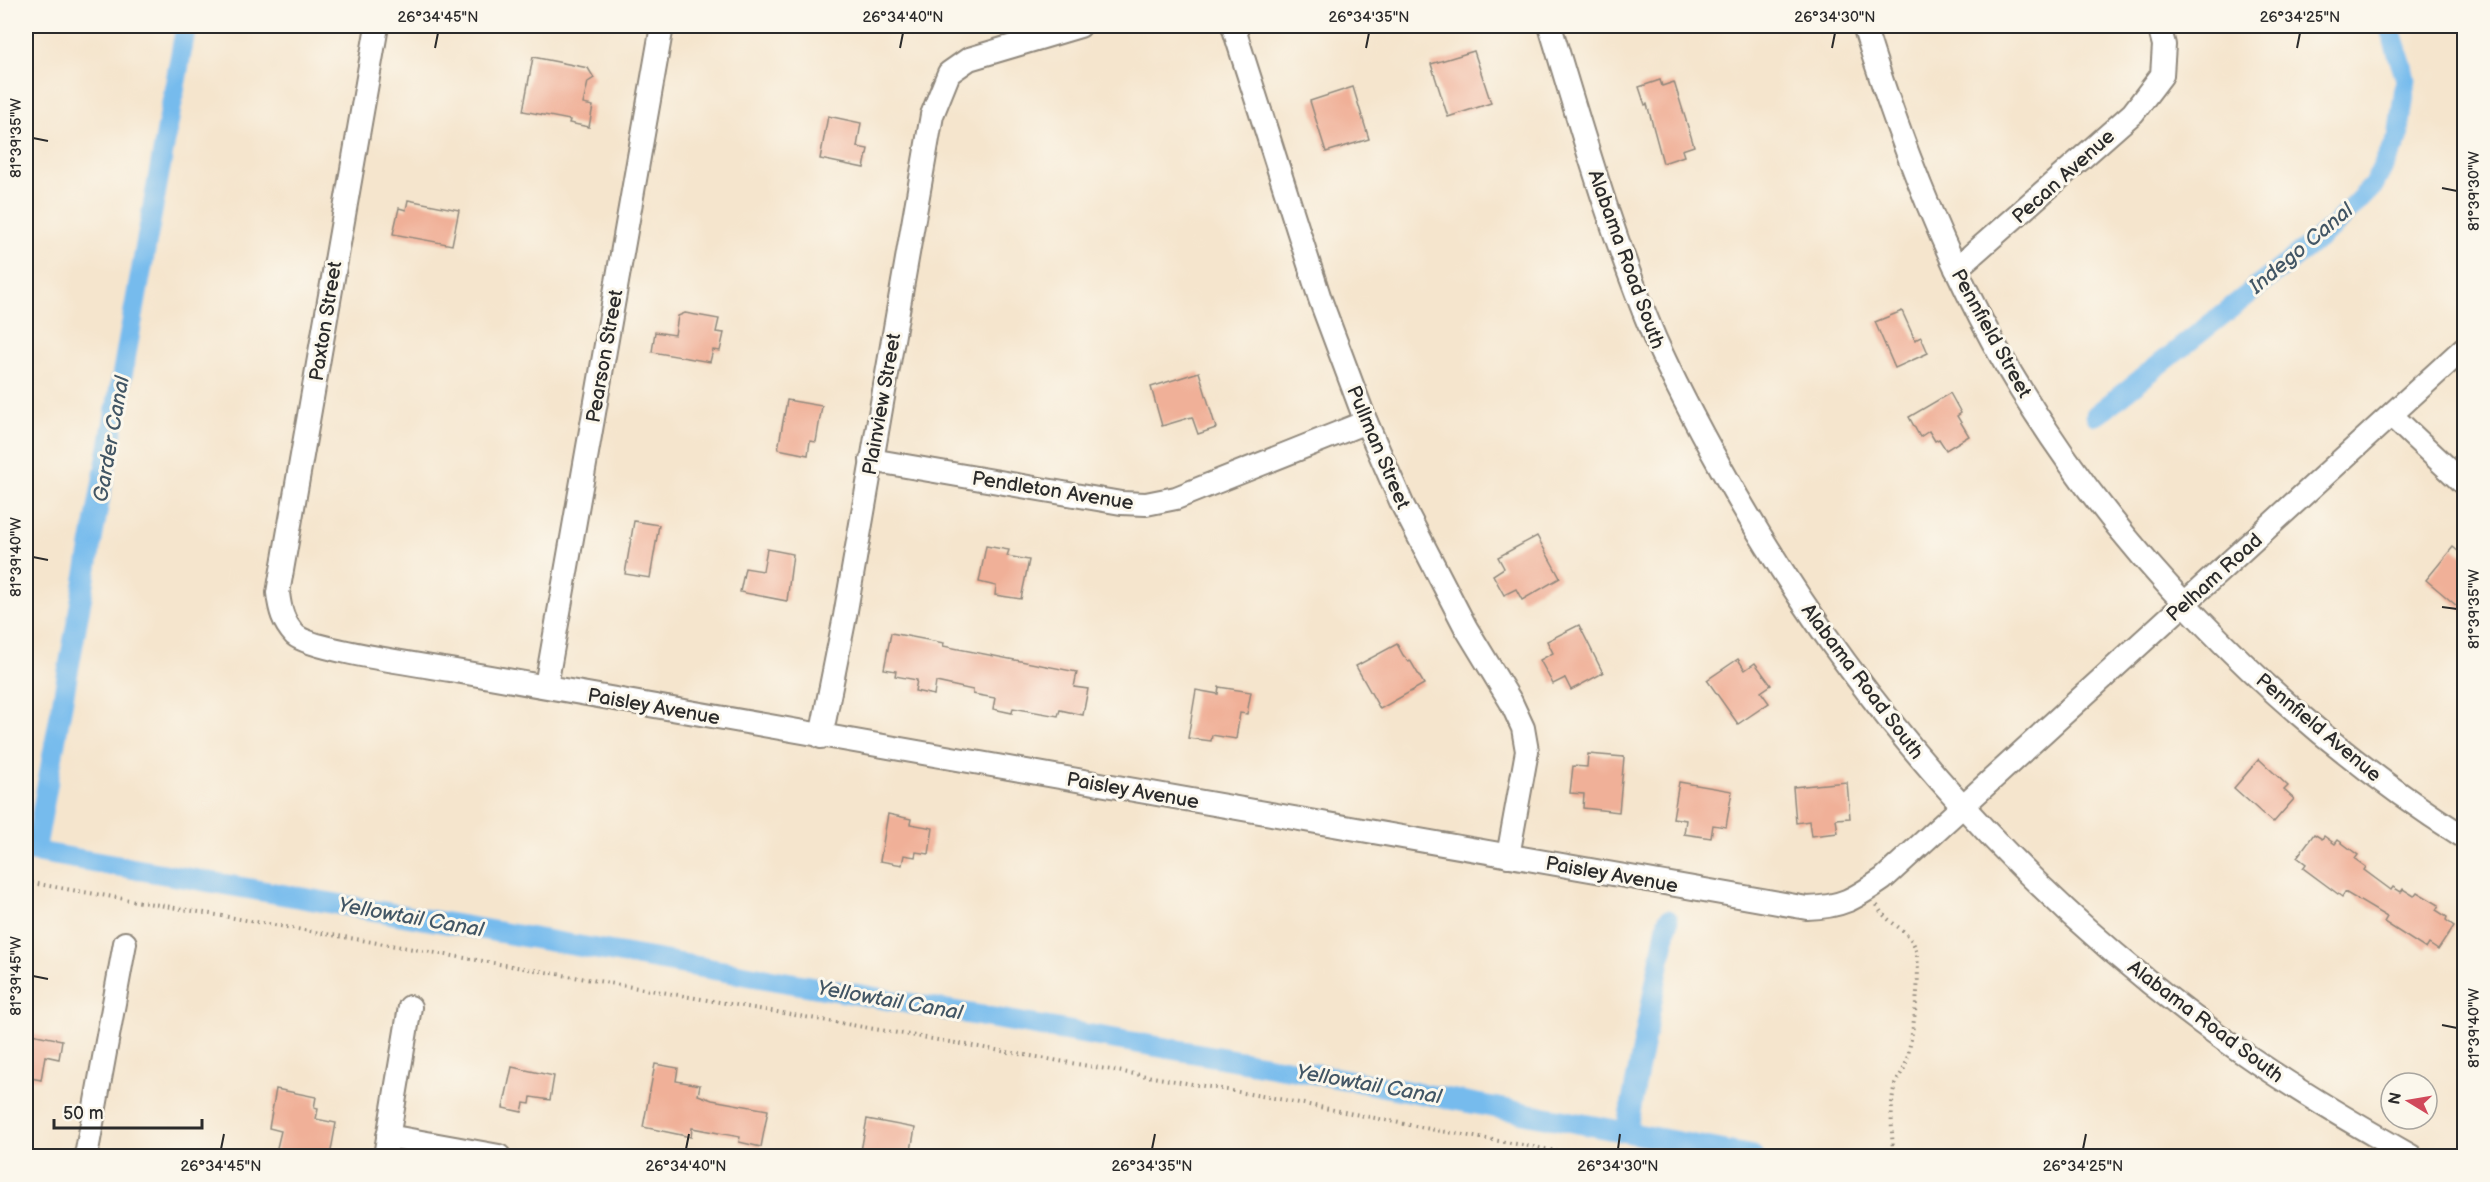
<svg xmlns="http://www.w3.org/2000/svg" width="2490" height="1182" viewBox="0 0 2490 1182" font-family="'Balsamiq Sans',sans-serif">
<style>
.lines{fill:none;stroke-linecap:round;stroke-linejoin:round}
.canal{stroke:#76bbed;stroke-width:21}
.building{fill:#f0b098}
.minor-casing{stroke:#90887c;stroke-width:26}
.path{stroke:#90887c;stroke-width:4;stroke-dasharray:1.5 4.5;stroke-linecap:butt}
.minor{stroke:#fff;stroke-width:22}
.ticks{fill:none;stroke:#2b2b2b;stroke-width:2}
.labels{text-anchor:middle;stroke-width:6;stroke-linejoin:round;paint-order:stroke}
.street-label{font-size:20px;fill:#2b2b2b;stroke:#fbf7ec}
.water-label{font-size:21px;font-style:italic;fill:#425665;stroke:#fbf7ec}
.neatline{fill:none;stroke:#2b2b2b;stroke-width:2}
.ticks-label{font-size:15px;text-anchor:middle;fill:#2b2b2b}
</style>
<rect width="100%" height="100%" fill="#fbf7ec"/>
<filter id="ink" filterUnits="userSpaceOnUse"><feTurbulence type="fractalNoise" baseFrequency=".0167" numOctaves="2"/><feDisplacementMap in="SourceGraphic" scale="12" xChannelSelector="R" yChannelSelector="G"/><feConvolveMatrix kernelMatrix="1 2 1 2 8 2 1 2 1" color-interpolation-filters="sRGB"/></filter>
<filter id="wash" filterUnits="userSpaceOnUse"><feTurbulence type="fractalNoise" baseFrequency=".008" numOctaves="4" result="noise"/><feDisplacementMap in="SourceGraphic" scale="24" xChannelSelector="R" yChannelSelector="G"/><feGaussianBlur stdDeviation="1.35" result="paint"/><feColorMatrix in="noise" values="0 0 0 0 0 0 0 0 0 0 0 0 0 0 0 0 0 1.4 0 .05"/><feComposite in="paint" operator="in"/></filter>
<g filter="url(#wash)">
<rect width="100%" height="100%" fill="#f5e5cd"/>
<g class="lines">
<g class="canal">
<path d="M2096 415 2333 227 2373 186 2398 138 2406 79 2389 26"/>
<path d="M26 850 1333 1077 1753 1156"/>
<path d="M35 852 186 26"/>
<path d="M1626 1132 1668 920"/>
</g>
</g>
<g id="blocks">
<g class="building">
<path d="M1474 51 1491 103 1448 117 1431 64Z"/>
<path d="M533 57 588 68 594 78 588 82 583 104 593 106 589 127 569 123 570 120 523 111Z"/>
<path d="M1660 80 1662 86 1674 82 1694 146 1682 150 1684 156 1663 163 1647 104 1645 105 1639 87Z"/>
<path d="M1353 87 1369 139 1326 152 1310 101Z"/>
<path d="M828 116 861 123 857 147 868 149 864 168 820 159Z"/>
<path d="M408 200 459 210 452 245 393 234 399 208 406 210Z"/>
<path d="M1902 311 1915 340 1921 337 1928 353 1895 368 1875 322Z"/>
<path d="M685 313 719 319 716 332 724 333 720 351 713 350 710 362 652 352 655 332 675 335 678 316Z"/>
<path d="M1199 372 1216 428 1198 434 1192 417 1162 426 1151 387Z"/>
<path d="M1950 393 1961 413 1957 416 1969 436 1946 450 1939 439 1935 441 1929 431 1920 437 1909 417Z"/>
<path d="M787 400 822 406 816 442 810 441 808 455 778 449Z"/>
<path d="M634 521 659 525 650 578 625 574Z"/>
<path d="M1537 536 1560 578 1522 600 1516 589 1504 595 1493 575 1504 568 1498 557Z"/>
<path d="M986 546 1009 550 1007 556 1029 560 1021 599 995 595 996 586 979 582Z"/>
<path d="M2453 547 2464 556V612L2426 580Z"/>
<path d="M767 549 793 554 787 601 740 592 745 568 763 571Z"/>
<path d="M1579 625 1603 673 1571 690 1565 678 1553 684 1540 660 1553 653 1547 641Z"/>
<path d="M891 633 944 643 943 646 1077 672 1074 687 1088 689 1083 715 1060 710 1058 716 1013 708 1012 713 993 709 995 698 973 694V690L936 682 934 695 915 691 917 680 895 676 896 671 884 669Z"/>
<path d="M1397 644 1403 655 1409 662 1410 660 1424 684 1380 709 1356 666Z"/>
<path d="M1738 659 1745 670 1755 663 1771 685 1761 692 1769 703 1738 724 1707 680Z"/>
<path d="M1219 687 1251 692 1247 714 1240 713 1236 739 1212 735 1211 741 1188 738 1196 690 1218 694Z"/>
<path d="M1588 754 1624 757 1619 812 1583 808 1584 794 1570 793 1573 766 1587 767Z"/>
<path d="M2259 759 2288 786 2284 790 2294 799 2273 823 2234 788Z"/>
<path d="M1679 782 1732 791 1726 827 1713 825 1711 838 1684 834 1686 820 1673 818Z"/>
<path d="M1847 782 1850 818 1836 819 1838 833 1811 836 1809 821 1796 823 1793 787Z"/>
<path d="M888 814 911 819 910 824 933 828 929 854 916 852 915 857 904 855 902 865 880 861Z"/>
<path d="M2314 834 2322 839 2324 836 2335 844 2338 840 2358 855 2355 859 2366 867 2364 870 2391 890 2393 887 2401 892 2403 889 2414 896 2417 892 2439 905 2436 910 2447 917 2446 920 2454 926 2438 950 2429 944 2426 949 2384 922 2387 917 2345 892 2342 897 2303 868 2306 864 2297 857Z"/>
<path d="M26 1033 62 1040 59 1059 45 1056 41 1080 26 1077Z"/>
<path d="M655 1064 678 1068 676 1081 700 1085 698 1095 712 1100 768 1110 761 1147 739 1142 740 1137 692 1128 691 1137 643 1127Z"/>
<path d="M512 1067 554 1076 550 1100 531 1097 530 1104 524 1103 522 1112 503 1108Z"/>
<path d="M276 1089 316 1097 314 1108 318 1109 316 1119 336 1123 330 1156H275L281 1131 269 1128Z"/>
<path d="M867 1119 915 1128 910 1156H860Z"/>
</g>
</g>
</g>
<g filter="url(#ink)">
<use href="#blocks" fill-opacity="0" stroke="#90887c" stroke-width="1.5"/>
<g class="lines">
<defs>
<g id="minor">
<path d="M377 26 278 593C280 610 283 622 295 635 311 650 422 665 450 670L1807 908C1842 907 1854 899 1883 879L2464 348"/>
<path d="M1233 26 1320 299 1366 422 1403 506 1466 628 1511 702 1523 728 1527 751 1508 856"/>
<path d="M1550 26C1582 131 1612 237 1655 339 1675 384 1698 427 1722 470 1845 691 2013 886 2218 1035 2279 1080 2345 1119 2411 1156"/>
<path d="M1864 26C1898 135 1938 241 1993 342 2101 538 2276 718 2464 837"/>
<path d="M1956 269 2133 113 2162 75 2164 45 2159 26"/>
<path d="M2392 416 2464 484"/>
<path d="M871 460 1121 503 1146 504 1176 498 1366 422"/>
<path d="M546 686 662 26"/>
<path d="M821 737 845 616 932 115 949 73 969 59 1080 26"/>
<path d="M388 1136 499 1156"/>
<path d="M86 1156 125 943"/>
<path d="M385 1156 410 1007"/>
</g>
</defs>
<use href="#minor" class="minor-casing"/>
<g class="path">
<path d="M26 882 1279 1099 1435 1130 1586 1156"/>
<path d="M1877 905C1885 923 1906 927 1914 945 1924 964 1912 1041 1906 1063 1904 1072 1896 1079 1894 1088 1890 1108 1892 1132 1893 1152L1890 1156"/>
</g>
<use href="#minor" class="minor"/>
</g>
</g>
<path class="ticks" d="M435 48 438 33M900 48 903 33M1366 48 1369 33M1832 48 1835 33M2297 48 2300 33M33 138 48 141M2442 188 2457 191M33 557 48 560M2442 607 2457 609M33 976 48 979M2442 1025 2457 1028M221 1149 224 1134M686 1149 689 1134M1152 1149 1155 1134M1618 1149 1620 1134M2083 1149 2086 1134"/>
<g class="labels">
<g class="street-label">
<text transform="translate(2063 176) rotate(-42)" y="7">Pecan Avenue</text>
<text transform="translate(1627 259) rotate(70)" y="7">Alabama Road South</text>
<text transform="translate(325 321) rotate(-81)" y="7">Paxton Street</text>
<text transform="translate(1992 333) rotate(61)" y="7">Pennfield Street</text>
<text transform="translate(604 356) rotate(-80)" y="7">Pearson Street</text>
<text transform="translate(881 404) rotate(-80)" y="7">Plainview Street</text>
<text transform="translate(1379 447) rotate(67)" y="7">Pullman Street</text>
<text transform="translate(1053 490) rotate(9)" y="7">Pendleton Avenue</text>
<text transform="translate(2214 577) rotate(-42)" y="7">Pelham Road</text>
<text transform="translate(1863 681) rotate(53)" y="7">Alabama Road South</text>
<text transform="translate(654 706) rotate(10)" y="7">Paisley Avenue</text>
<text transform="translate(2319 727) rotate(40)" y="7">Pennfield Avenue</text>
<text transform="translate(1133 790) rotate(10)" y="7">Paisley Avenue</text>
<text transform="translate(1612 874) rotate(10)" y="7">Paisley Avenue</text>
<text transform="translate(2206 1021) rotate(37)" y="7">Alabama Road South</text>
</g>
<g class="water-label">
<text transform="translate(2301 248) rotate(-40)" y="7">Indego Canal</text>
<text transform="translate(111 439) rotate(-80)" y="7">Garder Canal</text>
<text transform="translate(411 917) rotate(10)" y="7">Yellowtail Canal</text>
<text transform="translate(890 1000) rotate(10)" y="7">Yellowtail Canal</text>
<text transform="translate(1369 1084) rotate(10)" y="7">Yellowtail Canal</text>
</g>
</g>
<rect width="2490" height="1182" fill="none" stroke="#fbf7ec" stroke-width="66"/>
<g transform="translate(2409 1101) rotate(281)"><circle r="28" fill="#fbf7ec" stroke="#a8a59f" stroke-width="1.5"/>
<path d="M0-4.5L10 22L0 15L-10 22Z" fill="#d1495b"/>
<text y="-9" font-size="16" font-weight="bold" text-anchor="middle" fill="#2b2b2b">N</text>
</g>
<path d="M54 1119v9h148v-9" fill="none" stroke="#2b2b2b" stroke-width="3"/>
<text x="63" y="1119" font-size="18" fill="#2b2b2b" stroke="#fbf7ec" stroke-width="4.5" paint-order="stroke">50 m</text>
<rect x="33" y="33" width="2424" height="1116" class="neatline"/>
<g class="ticks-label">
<text x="438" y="22">26°34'45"N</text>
<text x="903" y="22">26°34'40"N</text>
<text x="1369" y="22">26°34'35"N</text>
<text x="1835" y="22">26°34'30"N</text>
<text x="2300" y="22">26°34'25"N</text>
<text transform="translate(16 138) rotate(-90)" y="5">81°39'35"W</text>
<text transform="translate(2474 191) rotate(-90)" y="5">81°39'30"W</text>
<text transform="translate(16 557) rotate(-90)" y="5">81°39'40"W</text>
<text transform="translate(2474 609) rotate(-90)" y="5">81°39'35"W</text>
<text transform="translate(16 976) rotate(-90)" y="5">81°39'45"W</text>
<text transform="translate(2474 1028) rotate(-90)" y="5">81°39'40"W</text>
<text x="221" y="1171">26°34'45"N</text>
<text x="686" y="1171">26°34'40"N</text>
<text x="1152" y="1171">26°34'35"N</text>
<text x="1618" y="1171">26°34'30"N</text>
<text x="2083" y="1171">26°34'25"N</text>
</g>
</svg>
